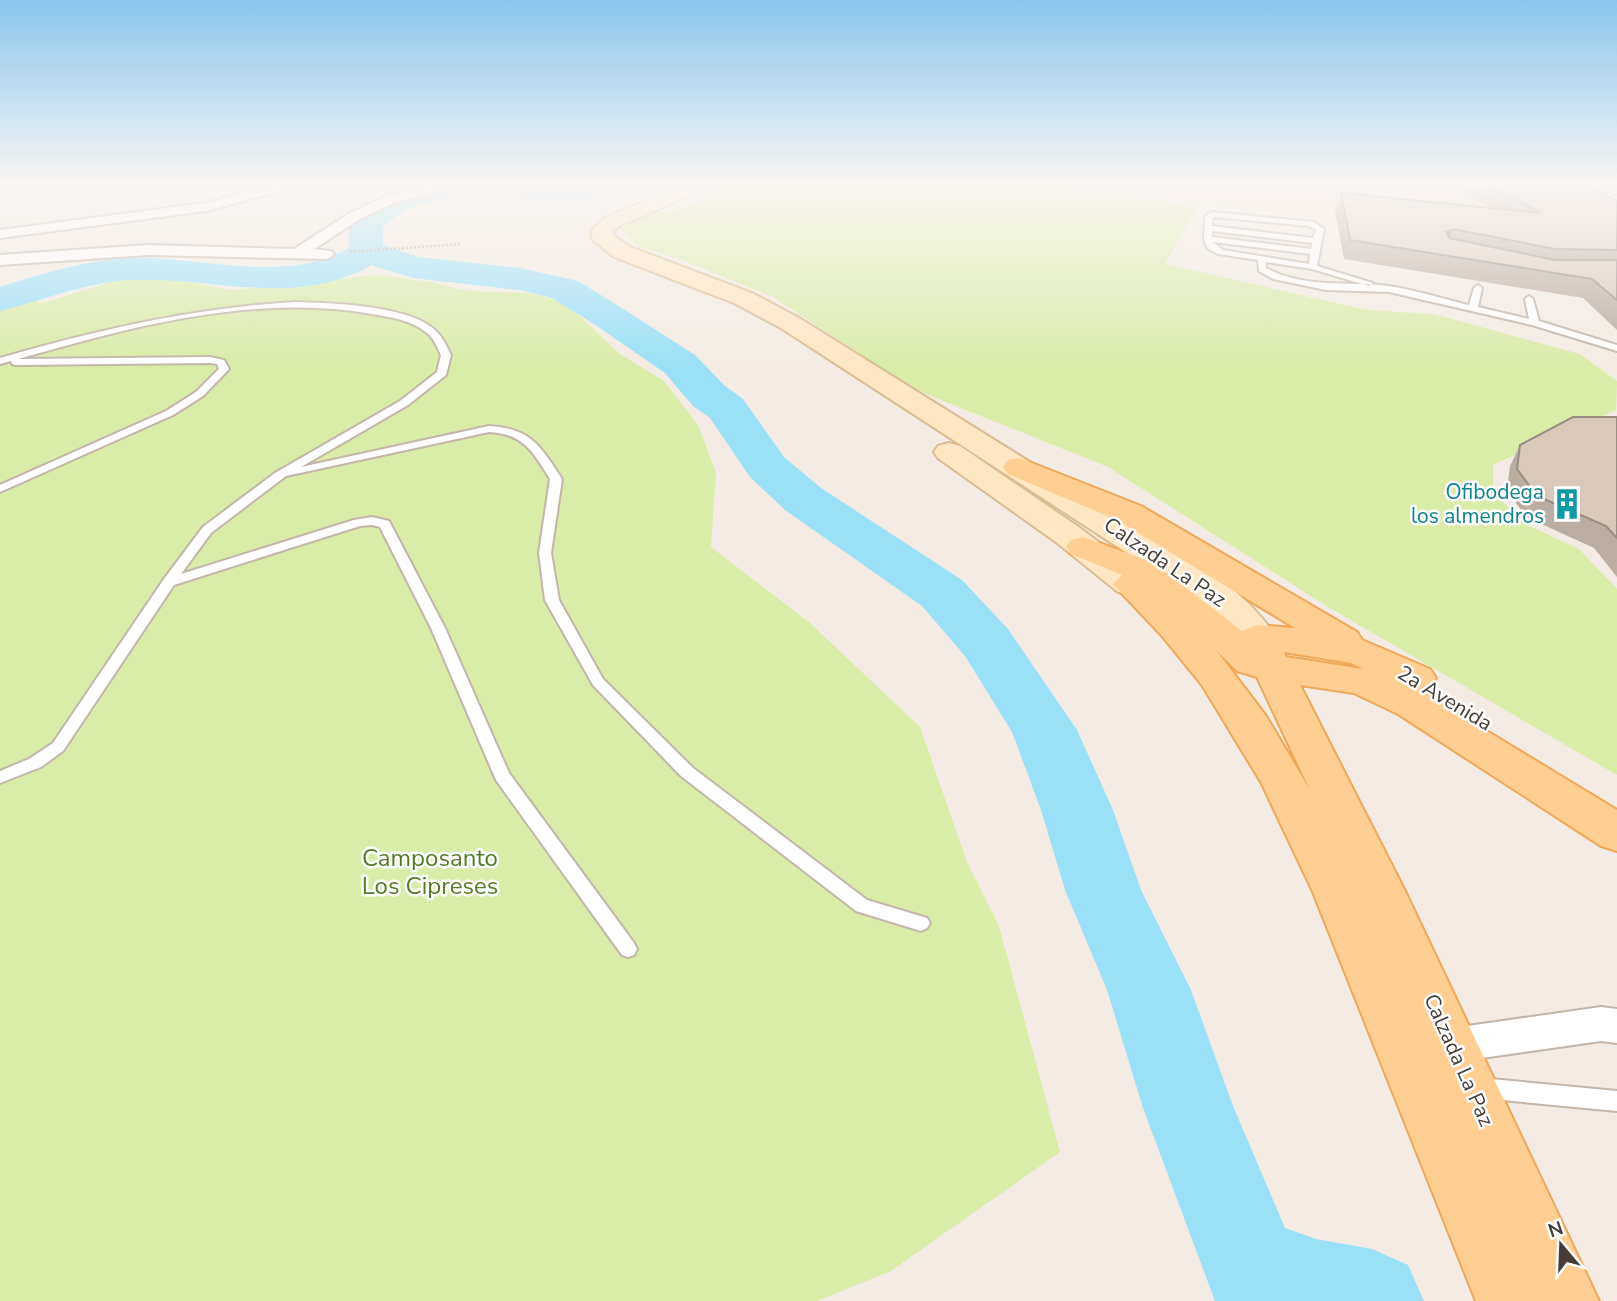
<svg xmlns="http://www.w3.org/2000/svg" width="1617" height="1301" viewBox="0 0 1617 1301" font-family="'Nunito Sans',sans-serif">
<style>
.commercial{fill:#f8dfcd}
.green{fill:#d9eca8}
.lines{fill:none;stroke-linecap:round;stroke-linejoin:round}
.river{fill:#9ae0f7;fill-rule:evenodd}
.lane-casing{stroke:#c3b5a9;stroke-width:4}
.street-casing{stroke:#c3b5a9;stroke-width:4}
.secondary-casing{stroke:#dbbc91;stroke-width:4}
.primary-casing{stroke:#eea857;stroke-width:4}
.path{stroke:#c3ac96;stroke-width:2.5;stroke-dasharray:2 2;stroke-linecap:butt}
.lane{fill:#fff;fill-rule:evenodd}
.street{fill:#fff;fill-rule:evenodd}
.secondary{fill:#ffe7c3;fill-rule:evenodd}
.primary{fill:#ffce92;fill-rule:evenodd}
.wall{fill:#bbada1}
.shaded-wall{fill:#988d83}
.building{fill:#d9c9bb;stroke:#988d83;stroke-width:2}
.labels{text-anchor:middle;stroke-width:5;stroke-linejoin:round;paint-order:stroke}
.culture-label{font-size:21px;fill:#0d838f;stroke:#fff;text-anchor:end}
.street-label{font-size:21px;fill:#463c33;stroke:#fff}
.near-park-label{font-size:24px;fill:#537d22;stroke:#fff}
</style>
<rect width="100%" height="100%" fill="#f4ece4"/>
<path class="commercial" d="M1075 185H1617V303L1344 259 1337 220 1078 188Z"/>
<g class="green">
<path d="M722 185H1069L1075 190 1198 206 1165 264 1367 310 1434 314 1580 354 1617 381 1616 410 1493 465V491L1523 523 1579 549 1617 589V775L1328 607 1108 467 911 388 773 297 680 259 639 247 619 227 638 219 694 204Z"/>
<path d="M376 275 430 282 468 291 529 293 565 302 620 354 664 381 698 425 716 473 711 547 810 623 920 727 967 862 999 926 1060 1152 891 1271 817 1301H0V287L33 281 39 304 121 279 176 280 233 290Z"/>
</g>
<g class="lines">
<path class="river" d="M623 185 619 192 568 202 493 194 482 192 479 187 476 192C445 199 406 201 383 228V245L418 257 520 268 578 281 625 310 695 355 725 386 743 399 784 457 821 488 962 580 1008 629 1077 730 1113 810 1141 890 1191 990 1233 1106 1285 1228 1316 1239 1372 1249 1408 1265 1424 1301H1215L1143 1108 1107 990 1065 890 1041 810 1012 732 965 656 922 606 785 510 750 477 710 418 693 406 665 373 597 326 552 298 520 290 413 278 371 265C297 309 210 276 130 280 84 283 44 300 0 311V287C43 273 87 260 132 258 203 256 283 285 349 248V228L363 210 387 196 419 185Z"/>
<defs>
<g id="lane">
<path d="M1565 185H1582L1617 190V194Z"/>
<path d="M1212 212 1314 222 1324 229 1317 266 1373 283 1369 286 1312 269 1266 262V268C1304 289 1348 281 1389 286 1416 290 1443 299 1469 305L1474 288 1478 285 1482 288 1478 307 1529 319 1525 299 1529 296 1533 299 1539 321 1617 345V351L1532 325 1389 292 1326 290 1273 279 1259 271 1258 260 1218 254 1207 248 1204 239 1205 216ZM1213 217 1309 226 1316 230 1313 238 1212 226ZM1212 231 1312 243 1311 249 1212 237ZM1213 242 1310 254 1309 264 1223 250Z"/>
<path d="M295 302C330 303 412 305 437 332 443 338 447 347 451 355L446 375 408 405 301 467 489 426C531 428 541 447 562 479L551 553 559 600 603 679 693 768 867 900 927 918 930 923 927 928 921 931 856 911 681 776 593 685 545 600 539 553 550 479C533 452 524 434 489 432L286 476 211 533 181 574 354 520 372 517 389 521 445 628 509 773 634 943 637 949 634 955 628 957 622 955 496 780 431 628 380 527 372 525 360 526 174 585 63 751 41 767 0 783V771L29 759 53 743 164 579 203 527 275 473 400 401 437 372 441 355C437 347 434 338 427 333 412 320 390 317 372 314 253 293 131 327 18 359L210 357 224 360 229 369 203 396 173 415 0 492V485L166 411 196 392 219 369 217 364 210 363 15 365 12 364 11 361 0 364V358C97 330 194 308 295 302Z"/>
<path d="M1480 1078 1617 1091V1111L1480 1098 1473 1095 1470 1088 1473 1081Z"/>
</g>
<g id="street">
<path d="M274 185H295L293 188 206 211 0 238V230L205 203Z"/>
<path d="M431 185H453L451 188 396 202 360 219 314 249 331 251 334 254 331 257 326 259 148 255 0 265V255L148 245 294 249 350 213 386 196Z"/>
<path d="M1601 1007 1617 1009V1043L1601 1041 1453 1062 1440 1057 1434 1045 1440 1033 1453 1028Z"/>
</g>
<g id="secondary">
<path d="M683 185H709L706 189 619 226 613 232 614 236 630 247 752 293 799 318 1230 587C1248 602 1263 617 1276 637L1270 646 1257 649 1244 646 1228 623 1204 603 781 328 734 303 614 257 592 239 591 230 605 218Z"/>
<path d="M949 443 960 446 1080 528 1144 576 1149 584 1144 592 1131 595 1118 592 1056 542 938 458 934 452 938 446Z"/>
</g>
<path id="primary" d="M1019 458 1141 506 1357 632 1362 640 1430 669 1436 678 1430 687 1419 690 1617 810V851L1601 846 1398 714 1354 693 1300 685 1406 893 1599 1301H1476L1313 892 1261 782 1202 685 1163 637 1113 584 1122 575 1071 554 1066 547 1071 540 1083 537 1154 563 1242 631 1257 625 1295 628 1117 520 1008 474 1003 467 1008 460ZM1216 650 1237 671 1257 677 1310 790 1266 716ZM1284 652 1351 663 1363 669 1286 657Z"/>
</defs>
<use href="#lane" class="lane-casing"/>
<use href="#street" class="street-casing"/>
<use href="#secondary" class="secondary-casing"/>
<use href="#primary" class="primary-casing"/>
<g class="path">
<path d="M0 194 90 185"/>
<path d="M350 252 461 244"/>
</g>
<use href="#lane" class="lane"/>
<use href="#street" class="street"/>
<use href="#secondary" class="secondary"/>
<use href="#primary" class="primary"/>
</g>
<g class="wall">
<path d="M1449 185H1583L1617 201V330L1583 298 1344 259 1335 211 1341 193 1491 208Z"/>
<path d="M1617 417V577L1594 548 1526 517 1507 490 1510 466 1520 445Z"/>
</g>
<path class="shaded-wall" d="M1453 229 1446 247V232Z"/>
<g class="building">
<path d="M1488 185H1583L1617 201V250L1555 249 1453 229 1446 232 1449 238 1555 260H1617V300L1592 279 1350 240 1341 193 1541 213Z"/>
<path d="M1573 417H1617V538L1606 526 1537 496 1517 469 1520 445Z"/>
</g>
<linearGradient id="sky" x2="0" y2="1"><stop stop-color="#89c6ee"/><stop offset="0.5" stop-color="#faf6f3"/><stop offset="1" stop-color="#faf6f3" stop-opacity="0"/></linearGradient>
<rect width="1617" height="367" fill="url(#sky)"/>
<defs>
<symbol id="building-bare" viewBox="-9 -9 18 18"><path d="M-4-6H4V6H1V3H-1V6H-4ZM-2.5-4.3h1.7v1.8h-1.7ZM.8-4.3h1.7v1.8H.8ZM-2.5-1h1.7V.8h-1.7ZM.8-1h1.7V.8H.8Z" fill="#0f9aa8" stroke="#fff" stroke-width="2.5" paint-order="stroke"/></symbol>
</defs>
<g fill-rule="evenodd">
<use href="#building-bare" x="1545" y="482" width="44" height="44"/>
</g>
<g class="labels">
<g class="culture-label">
<text x="1544" y="499">Ofibodega<tspan x="1544" dy="24">los almendros</tspan></text>
</g>
<g class="street-label">
<text transform="translate(1165 562) rotate(34)" y="7">Calzada La Paz</text>
<text transform="translate(1445 698) rotate(31)" y="7">2a Avenida</text>
<text transform="translate(1459 1060) rotate(66)" y="7">Calzada La Paz</text>
</g>
<g class="near-park-label">
<text x="430" y="866">Camposanto<tspan x="430" dy="28">Los Cipreses</tspan></text>
</g>
</g>
<g transform="translate(1561 1245) rotate(341)" stroke="#ffffff" stroke-width="5" paint-order="stroke">
<path d="M0-5L12 26L0 18L-12 26Z" fill="#463c33"/>
<text y="-10" font-size="19" font-weight="bold" text-anchor="middle" fill="#463c33">N</text>
</g>
</svg>
